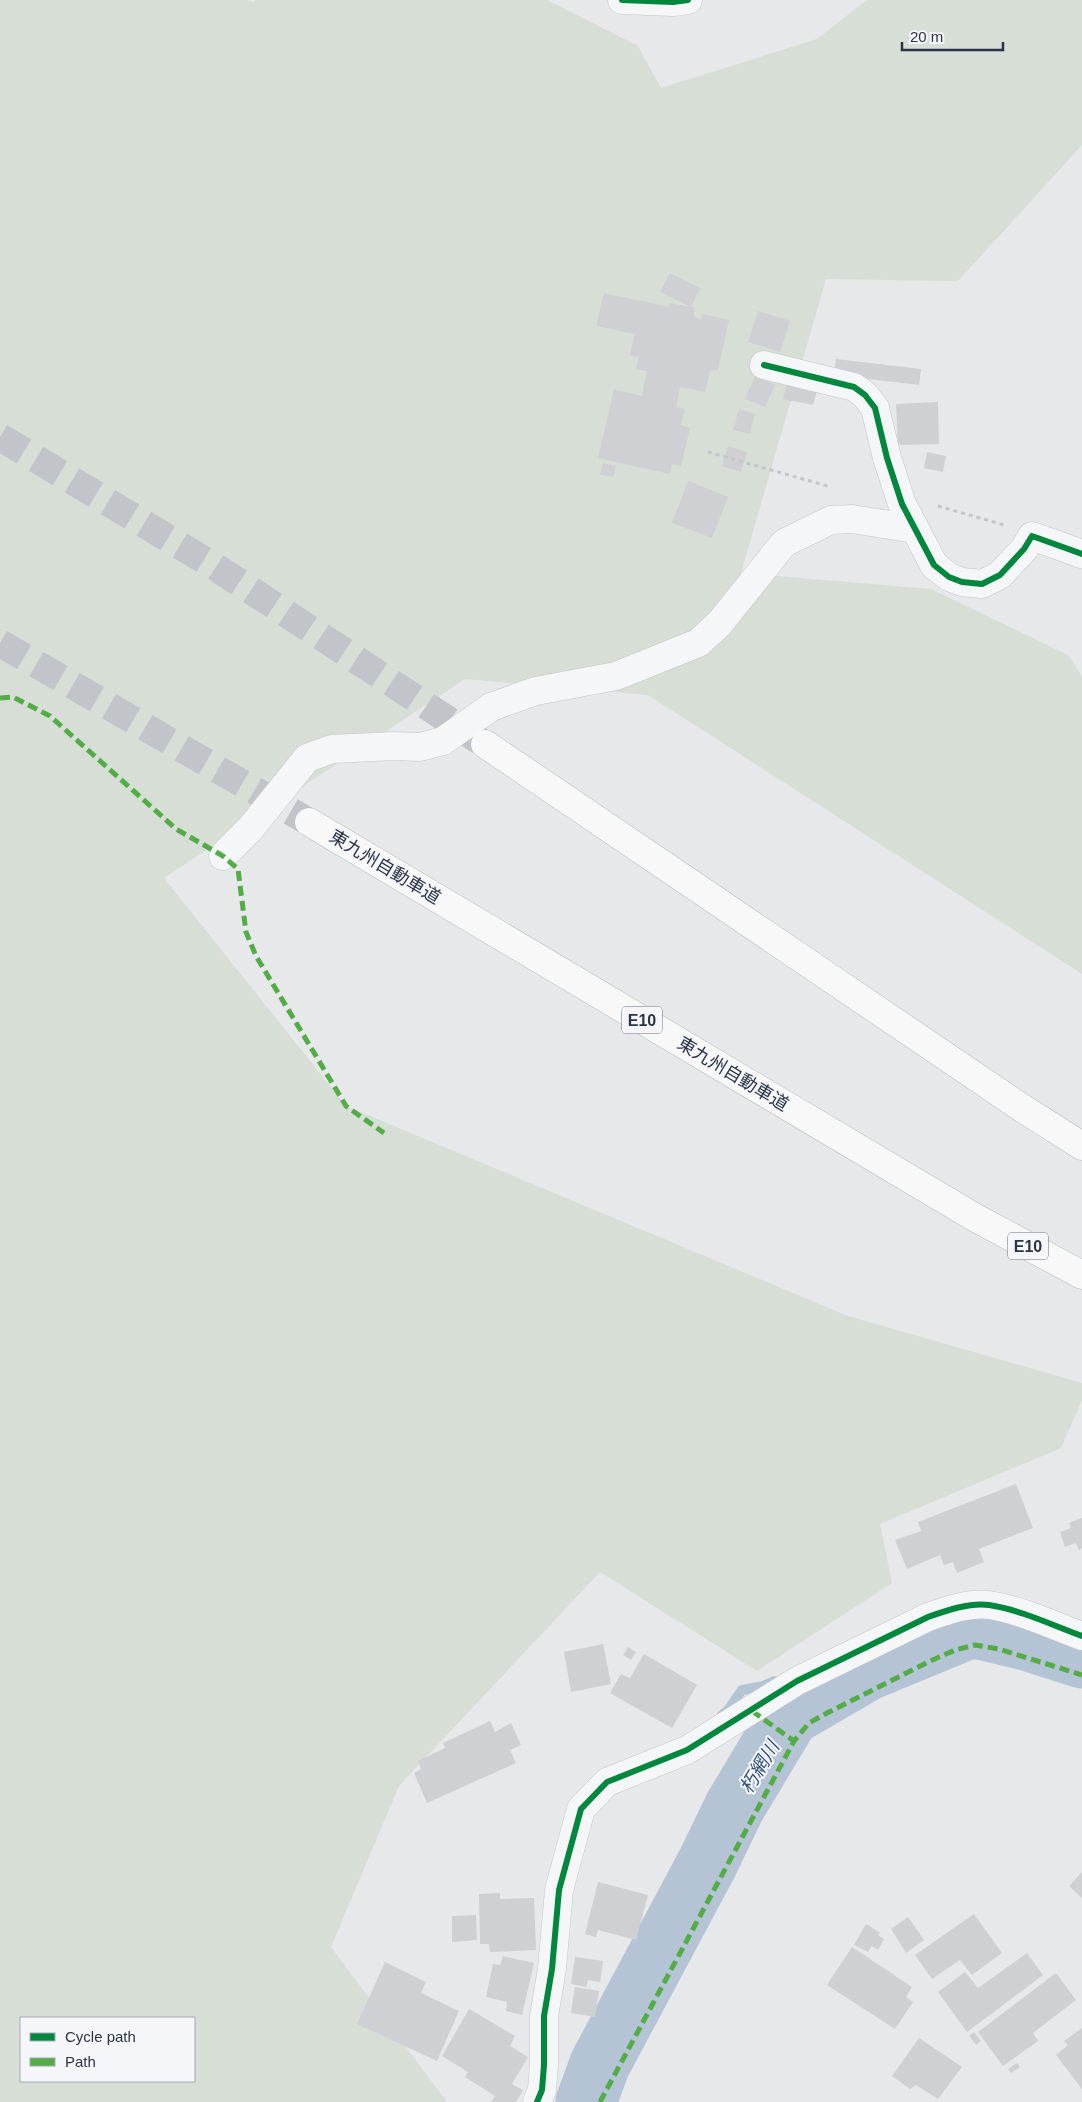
<svg xmlns="http://www.w3.org/2000/svg" width="1082" height="2102" viewBox="0 0 1082 2102" font-family="Helvetica,'Noto Sans JP',sans-serif">
<style>
.green{fill:#d6ded6;fill-rule:evenodd}
.lines{fill:none;stroke-linecap:round;stroke-linejoin:round}
.stream{stroke:#b4c4d5;stroke-width:10}
.river{stroke:#b4c4d5;stroke-width:61}
.building{fill:#ced0d3}
.highway-tunnel{stroke:#c1c4c9;stroke-width:28;stroke-dasharray:28 14;stroke-linecap:butt}
.minor-casing{stroke:#c4c6c8;stroke-width:29}
.highway-casing{stroke:#b8bbbf;stroke-width:29}
.path{stroke:#c5c6ca;stroke-width:3;stroke-dasharray:4 4;stroke-linecap:butt}
.minor{stroke:#f5f6f7;stroke-width:28}
.highway{stroke:#f8f8f8;stroke-width:28}
.quiet{stroke:#54ac47;stroke-width:5;stroke-dasharray:10 5;stroke-linecap:butt}
.cycleway-casing{stroke:#f4f6f9;stroke-width:9}
.cycleway{stroke:#00873e;stroke-width:6}
.labels{text-anchor:middle;stroke-width:4;stroke-linejoin:round;paint-order:stroke}
.shield{fill:#f4f6f9;stroke:#676e7b;stroke-width:1}
.shield-label{font-size:16px;font-weight:bold;fill:#2b3445}
.street-label{font-size:18px;fill:#2b3445;stroke:#f4f6f9}
.water-label{font-size:19px;font-style:italic;fill:#34527a;stroke:#f4f6f9}
</style>
<rect width="100%" height="100%" fill="#e6e8ea"/>
<path class="green" d="M0 0H246L254 2 255 0H547L638 46 661 88 817 39 867 0H1082V145L958 281 826 279 741 573 931 589 1068 655 1082 676V974L648 695 465 679 164 878 346 1106 848 1316 1082 1383V1400L1061 1448 880 1524 892 1583 757 1671 600 1572 399 1786 331 1947 447 2102H0ZM21 2018H194V2081H21Z"/>
<g class="lines">
<path class="stream" d="M722 1715 728 1710 742 1690 763 1686 774 1681"/>
<path class="river" d="M586 2102 600 2064 708 1862 734 1808 789 1716 868 1670 972 1627 1026 1640 1082 1658"/>
</g>
<g class="building">
<path d="M670 273 700 288 691 307 694 308V317L701 319 702 314 729 320 718 370 710 371 705 392 680 387 676 407 685 409 681 425 690 428 681 466 672 465 670 474 598 458 614 389 642 396 647 371 636 369 639 357 630 355 635 334 596 326 604 293 669 307 670 303 691 307 660 292Z"/>
<path d="M758 311 790 321 780 352 748 342Z"/>
<path d="M836 359 921 369 919 385 834 375Z"/>
<path d="M755 376 775 385 765 407 745 399Z"/>
<path d="M787 383 817 390 813 405 783 399Z"/>
<path d="M938 402 939 444 898 445 896 404Z"/>
<path d="M739 409 755 414 750 434 733 430Z"/>
<path d="M728 446 747 452 741 472 722 466Z"/>
<path d="M927 452 946 456 943 472 924 468Z"/>
<path d="M603 463 616 466 613 477 600 475Z"/>
<path d="M688 481 728 497 712 538 672 523Z"/>
<path d="M1016 1484 1033 1528 979 1549 984 1562 957 1573 953 1562 944 1565 940 1555 907 1569 895 1540 921 1531 918 1522Z"/>
<path d="M1082 1518V1548L1079 1550 1076 1543 1065 1547 1060 1532 1071 1528 1069 1523Z"/>
<path d="M603 1644 611 1684 571 1692 564 1652Z"/>
<path d="M628 1647 636 1652 631 1660 623 1655Z"/>
<path d="M644 1654 697 1685 672 1728 610 1693 621 1674 630 1678Z"/>
<path d="M490 1721 495 1732 511 1723 521 1745 510 1750 516 1763 427 1803 414 1773 421 1769 418 1761 445 1748 443 1743Z"/>
<path d="M1082 1872V1898L1069 1886Z"/>
<path d="M598 1882 648 1895 636 1940 598 1930 596 1937 585 1934Z"/>
<path d="M500 1893V1899L534 1898 536 1950 490 1952 489 1944H480L479 1894Z"/>
<path d="M974 1914 1002 1953 972 1975 960 1960 932 1979 915 1955Z"/>
<path d="M476 1915 477 1940 452 1942V1916Z"/>
<path d="M908 1917 924 1940 906 1953 891 1929Z"/>
<path d="M866 1924 880 1933 878 1935 884 1939 878 1950 872 1946 868 1952 854 1945Z"/>
<path d="M852 1947 912 1987 906 1997 913 2002 895 2029 827 1985Z"/>
<path d="M1027 1953 1043 1975 967 2032 938 1992 965 1972 978 1988Z"/>
<path d="M503 1956 534 1963 522 2015 506 2011 507 2002 486 1997 493 1964 500 1965Z"/>
<path d="M575 1957 603 1961 600 1982 588 1980 586 1987 571 1984Z"/>
<path d="M385 1962 426 1982 421 1993 459 2011 437 2061 357 2024Z"/>
<path d="M1056 1973 1076 2000 1033 2033 1038 2041 1003 2066 978 2032Z"/>
<path d="M575 1987 599 1991 595 2017 571 2013Z"/>
<path d="M469 2009 515 2036 510 2046 528 2057 512 2084 523 2090 516 2102H491L495 2096 465 2077 468 2072 442 2056Z"/>
<path d="M1082 2028V2089L1056 2055 1068 2045 1064 2041Z"/>
<path d="M974 2032 981 2041 976 2045 969 2036Z"/>
<path d="M919 2038 962 2067 938 2099 916 2085 910 2089 892 2076Z"/>
<path d="M1017 2063 1020 2067 1011 2073 1008 2069Z"/>
</g>
<g class="lines">
<g class="highway-tunnel">
<path d="M0 437 214 566 480 741"/>
<path d="M0 643 309 822"/>
</g>
<defs>
<g id="minor">
<path d="M622 0 673 2 688 0"/>
<path d="M764 365 854 387 865 395 875 408 887 458 902 504 934 565 949 577 962 582 982 584 1000 575 1024 549 1032 536 1082 554"/>
<path d="M223 856 250 829 307 758 332 749 394 746 420 747 443 741 491 707 536 691 616 676 698 643 719 624 784 543 831 520 852 519 915 529"/>
<path d="M537 2102 542 2090 544 2065V2016L552 1969 559 1890 581 1809 607 1782 687 1750 797 1681 928 1617C945 1611 970 1602 989 1605 1021 1610 1052 1625 1082 1636"/>
</g>
<g id="highway">
<path d="M485 744 1019 1106 1082 1146"/>
<path d="M309 822 974 1217 1082 1275"/>
</g>
</defs>
<use href="#minor" class="minor-casing"/>
<use href="#highway" class="highway-casing"/>
<g class="path">
<path d="M708 452 831 487"/>
<path d="M938 506 1004 525"/>
</g>
<use href="#minor" class="minor"/>
<use href="#highway" class="highway"/>
<g class="quiet">
<path d="M0 698 13 697 50 716 176 829 223 856 238 869 246 932 256 956 346 1106 384 1133"/>
<path d="M752 1711 794 1741"/>
<path d="M600 2102 794 1741 809 1723 827 1713 928 1662 955 1650 975 1645 999 1649 1082 1675"/>
</g>
<defs>
<g id="cycleway">
<path d="M622 0 673 2 688 0"/>
<path d="M764 365 854 387 865 395 875 408 887 458 902 504 934 565 949 577 962 582 982 584 1000 575 1024 549 1032 536 1082 554"/>
<path d="M537 2102 542 2090 544 2065V2016L552 1969 559 1890 581 1809 607 1782 687 1750 797 1681 928 1617C945 1611 970 1602 989 1605 1021 1610 1052 1625 1082 1636"/>
</g>
</defs>
<use href="#cycleway" class="cycleway-casing"/>
<use href="#cycleway" class="cycleway"/>
</g>
<g class="labels">
<g class="shield">
<rect x="622" y="1006.5" width="40" height="27" rx="4"/>
<rect x="1008" y="1232.5" width="40" height="27" rx="4"/>
</g>
<g class="shield-label">
<text x="642" y="1026">E10</text>
<text x="1028" y="1252">E10</text>
</g>
<g class="street-label">
<text transform="translate(385 867) rotate(31)" y="6">東九州自動車道</text>
<text transform="translate(733 1074) rotate(31)" y="6">東九州自動車道</text>
</g>
<g class="water-label">
<text transform="translate(759 1767) rotate(-59)" y="7">朽網川</text>
</g>
</g>
<rect x="20" y="2017" width="175" height="65" fill="#f4f6f9" stroke="#a4a8b1"/>
<rect x="30" y="2033" width="25" height="8" fill="#00873e" stroke="#a4a8b1"/>
<text x="65" y="2042" font-size="15" fill="#2b3445">Cycle path</text>
<rect x="30" y="2058" width="25" height="8" fill="#54ac47" stroke="#a4a8b1"/>
<text x="65" y="2067" font-size="15" fill="#2b3445">Path</text>
<path d="M902 42v8h101v-8" fill="none" stroke="#2b3445" stroke-width="2.5"/>
<text x="910" y="42" font-size="15" fill="#2b3445" stroke="#f4f6f9" stroke-width="4" paint-order="stroke">20 m</text>
</svg>
